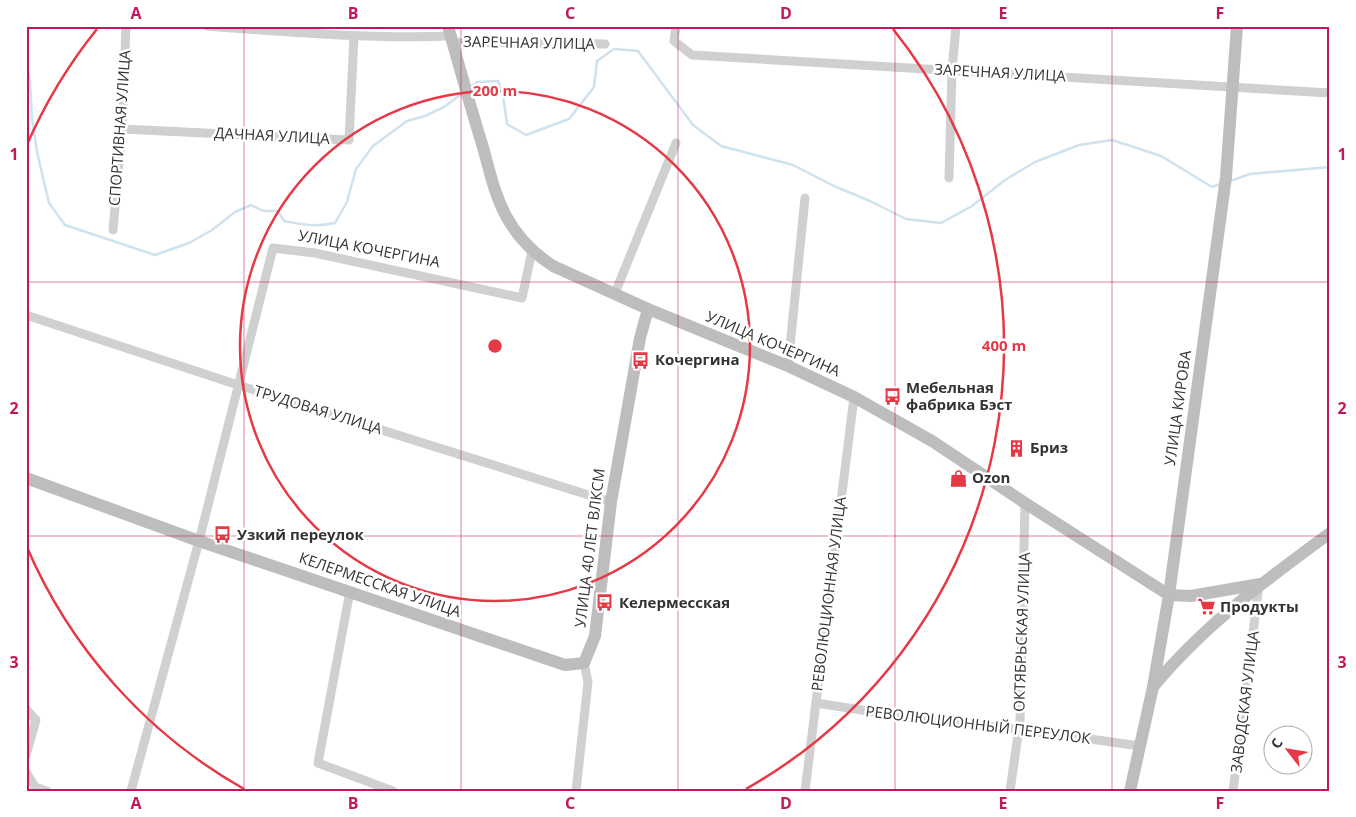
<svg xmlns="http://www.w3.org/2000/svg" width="1356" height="817" viewBox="0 0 1356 817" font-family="'Open Sans',sans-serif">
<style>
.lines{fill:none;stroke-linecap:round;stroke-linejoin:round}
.stream{stroke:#cfe2ee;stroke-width:2.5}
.street{stroke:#d0d0d0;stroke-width:9}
.secondary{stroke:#bdbdbd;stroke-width:12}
.grid{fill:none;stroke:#c2185b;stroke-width:1;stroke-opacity:0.55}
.ring{fill:none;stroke:#e63946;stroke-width:2.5}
.labels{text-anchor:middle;stroke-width:5;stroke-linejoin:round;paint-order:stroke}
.street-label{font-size:15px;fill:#333;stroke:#fff}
.poi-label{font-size:15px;font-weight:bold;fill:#333;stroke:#fff;text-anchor:start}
.centre{fill:#e63946;stroke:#fff;stroke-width:2.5}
.ring-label{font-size:15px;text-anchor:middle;font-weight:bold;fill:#e63946;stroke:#fff;stroke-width:5;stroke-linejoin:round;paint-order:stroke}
.neatline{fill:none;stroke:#c2185b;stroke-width:2}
.grid-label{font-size:16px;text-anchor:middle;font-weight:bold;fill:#c2185b}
</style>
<rect width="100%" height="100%" fill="#fff"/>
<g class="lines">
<g class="stream">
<path d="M26 61 30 81 32 118 37 152 49 203 65 225 155 255 189 243 212 230 235 212 251 205 263 211H278L284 221C304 225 315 227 335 223L347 202 356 169 373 146 407 121 425 116 444 107 463 93"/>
<path d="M469 88 477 82 498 81 503 95 507 124 526 135 569 119 594 87 597 61 614 49 638 51 693 125 721 146 793 165 834 186 870 201 906 219 941 223 972 206 1005 180 1035 162 1079 145 1112 140 1161 156 1212 187 1220 184"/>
<path d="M1230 181 1250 174 1330 167"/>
</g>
<g class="street">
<path d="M207 26C288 32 369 39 451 36"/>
<path d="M676 26 674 41 692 55 1330 93"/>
<path d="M453 42 605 44"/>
<path d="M122 129 349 140 354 36"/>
<path d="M949 178 952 70 956 26"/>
<path d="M113 230 122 129 126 26"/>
<path d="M615 293 676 143"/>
<path d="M26 315 238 385 611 502"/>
<path d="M788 366 805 198"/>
<path d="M350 591 318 763 393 791"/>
<path d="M816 703 920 719 1018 729 1140 746"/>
<path d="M26 709 36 720 26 755"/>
<path d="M26 772 35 787 47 791"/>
<path d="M131 791 199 541 273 248 315 253 522 298 532 251"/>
<path d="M576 791 588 682 584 663"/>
<path d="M805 791 854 397"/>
<path d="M1010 791 1020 721 1025 503"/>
<path d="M1233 791 1259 585"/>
</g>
<g class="secondary">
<path d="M448 26C459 66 470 105 482 144 489 168 494 194 506 216 518 238 533 253 553 266L648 309 788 366 854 397 932 441 1025 503 1169 595 1191 596 1260 584"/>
<path d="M26 478 199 541 565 665 584 663 595 636 611 502 640 338 648 309"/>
<path d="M1153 687C1203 626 1267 579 1330 533"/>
<path d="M1130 791 1153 687 1169 595 1226 177 1237 26"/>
</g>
</g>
<path class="grid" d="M244 26V791M461 26V791M678 26V791M895 26V791M1112 26V791M26 282H1330M26 536H1330"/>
<g class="ring">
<circle cx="495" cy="346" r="255"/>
<path d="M244 789A509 509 0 0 1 26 545M26 147A509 509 0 0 1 97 29M893 29A509 509 0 0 1 746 789"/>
</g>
<defs>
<symbol id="bus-bare" viewBox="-9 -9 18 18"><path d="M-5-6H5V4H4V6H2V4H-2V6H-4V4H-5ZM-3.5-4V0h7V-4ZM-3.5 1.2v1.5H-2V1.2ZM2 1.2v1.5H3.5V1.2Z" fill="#e63946" stroke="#fff" stroke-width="2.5" paint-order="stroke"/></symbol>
<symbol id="building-bare" viewBox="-9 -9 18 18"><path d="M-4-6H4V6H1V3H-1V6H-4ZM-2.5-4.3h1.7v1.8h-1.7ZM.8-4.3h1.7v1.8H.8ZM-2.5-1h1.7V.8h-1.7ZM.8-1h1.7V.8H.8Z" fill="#e63946" stroke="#fff" stroke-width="2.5" paint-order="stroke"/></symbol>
<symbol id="shop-bare" viewBox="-9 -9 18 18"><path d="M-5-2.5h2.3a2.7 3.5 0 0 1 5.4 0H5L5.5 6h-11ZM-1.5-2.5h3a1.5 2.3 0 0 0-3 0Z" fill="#e63946" stroke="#fff" stroke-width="2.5" paint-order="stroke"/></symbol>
<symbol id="supermarket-bare" viewBox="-9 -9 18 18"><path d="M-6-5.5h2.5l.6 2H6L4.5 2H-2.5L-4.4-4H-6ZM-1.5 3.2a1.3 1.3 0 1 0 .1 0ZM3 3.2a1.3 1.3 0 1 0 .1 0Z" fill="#e63946" stroke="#fff" stroke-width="2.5" paint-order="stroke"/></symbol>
</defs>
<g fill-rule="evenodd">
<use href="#bus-bare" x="628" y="348" width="25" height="25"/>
<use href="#bus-bare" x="880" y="384" width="25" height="25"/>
<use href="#building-bare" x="1004" y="436" width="25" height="25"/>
<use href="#shop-bare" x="946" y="466" width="25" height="25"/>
<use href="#bus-bare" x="210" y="522" width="25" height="25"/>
<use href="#bus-bare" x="592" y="590" width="25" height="25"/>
<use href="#supermarket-bare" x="1194" y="594" width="25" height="25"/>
</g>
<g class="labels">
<g class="street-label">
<text transform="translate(529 43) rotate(1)" y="5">ЗАРЕЧНАЯ УЛИЦА</text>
<text transform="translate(1000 73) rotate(3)" y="5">ЗАРЕЧНАЯ УЛИЦА</text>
<text transform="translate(120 128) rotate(-86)" y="5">СПОРТИВНАЯ УЛИЦА</text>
<text transform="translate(272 136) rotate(3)" y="5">ДАЧНАЯ УЛИЦА</text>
<text transform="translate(369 249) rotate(11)" y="5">УЛИЦА КОЧЕРГИНА</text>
<text transform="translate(773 344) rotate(23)" y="5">УЛИЦА КОЧЕРГИНА</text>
<text transform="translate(1178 408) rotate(-82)" y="5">УЛИЦА КИРОВА</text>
<text transform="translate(318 410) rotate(17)" y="5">ТРУДОВАЯ УЛИЦА</text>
<text transform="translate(590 548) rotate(-83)" y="5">УЛИЦА 40 ЛЕТ ВЛКСМ</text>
<text transform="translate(380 585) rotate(19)" y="5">КЕЛЕРМЕССКАЯ УЛИЦА</text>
<text transform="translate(829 594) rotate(-83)" y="5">РЕВОЛЮЦИОННАЯ УЛИЦА</text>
<text transform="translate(1022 632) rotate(-88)" y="5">ОКТЯБРЬСКАЯ УЛИЦА</text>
<text transform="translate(1245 702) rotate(-83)" y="5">ЗАВОДСКАЯ УЛИЦА</text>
<text transform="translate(978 725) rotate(7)" y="5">РЕВОЛЮЦИОННЫЙ ПЕРЕУЛОК</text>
</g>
<g class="poi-label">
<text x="655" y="365">Кочергина</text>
<text x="906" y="393">Мебельная<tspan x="906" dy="17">фабрика Бэст</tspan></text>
<text x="1030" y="453">Бриз</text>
<text x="972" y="483">Ozon</text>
<text x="237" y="540">Узкий переулок</text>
<text x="619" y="608">Келермесская</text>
<text x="1220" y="612">Продукты</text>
</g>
</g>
<circle cx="495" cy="346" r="8" class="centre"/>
<g class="ring-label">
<text x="495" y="96">200 m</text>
<text x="1004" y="351">400 m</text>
</g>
<rect width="1356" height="817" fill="none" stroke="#ffffff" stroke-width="55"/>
<g transform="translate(1288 750) rotate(301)"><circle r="24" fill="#ffffff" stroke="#adadad"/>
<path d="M0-4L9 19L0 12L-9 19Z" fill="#e63946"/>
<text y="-8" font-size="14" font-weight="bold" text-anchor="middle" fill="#333333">С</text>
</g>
<rect x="28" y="28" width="1300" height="762" class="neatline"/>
<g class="grid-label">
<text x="136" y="19">A</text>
<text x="353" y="19">B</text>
<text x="570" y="19">C</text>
<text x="786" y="19">D</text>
<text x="1003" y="19">E</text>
<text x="1220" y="19">F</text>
<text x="14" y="160">1</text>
<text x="1342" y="160">1</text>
<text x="14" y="414">2</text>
<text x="1342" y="414">2</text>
<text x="14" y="668">3</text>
<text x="1342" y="668">3</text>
<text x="136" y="809">A</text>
<text x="353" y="809">B</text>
<text x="570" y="809">C</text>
<text x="786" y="809">D</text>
<text x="1003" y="809">E</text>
<text x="1220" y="809">F</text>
</g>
</svg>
